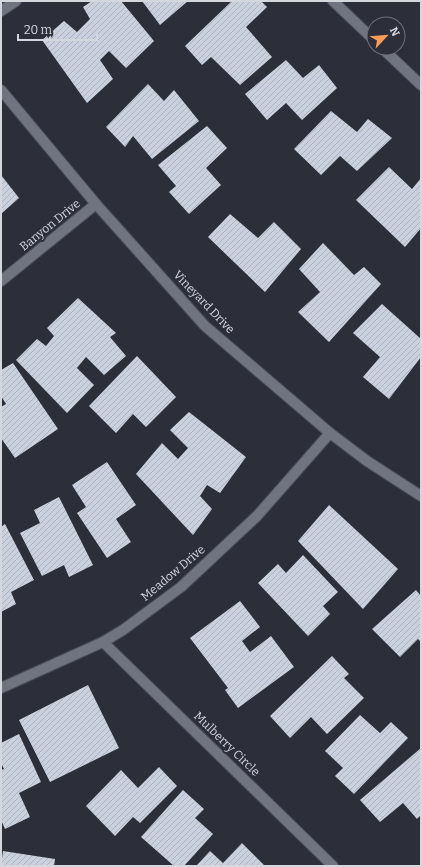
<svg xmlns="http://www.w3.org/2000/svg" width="422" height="867" viewBox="0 0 422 867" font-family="Bitter,serif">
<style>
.building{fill:url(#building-hatch)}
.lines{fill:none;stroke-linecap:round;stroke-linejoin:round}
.minor-casing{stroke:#4a4d56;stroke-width:12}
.minor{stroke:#707481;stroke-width:10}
.labels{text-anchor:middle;stroke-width:4;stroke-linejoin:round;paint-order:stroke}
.street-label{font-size:12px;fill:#d4d7de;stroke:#2c2f3a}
</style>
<defs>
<pattern id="building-hatch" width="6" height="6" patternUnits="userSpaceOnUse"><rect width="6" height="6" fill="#cbd0de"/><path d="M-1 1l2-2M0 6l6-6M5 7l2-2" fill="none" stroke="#afb3bf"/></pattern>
</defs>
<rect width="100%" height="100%" fill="#2c2f3a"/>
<g class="building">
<path d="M92 1H121L154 41 126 68 109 51 100 60 113 79 87 103 42 40 64 21 77 32 90 19 83 7Z"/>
<path d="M142 1H188L160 25Z"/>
<path d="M232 1H261L267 7 246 27 272 57 240 85 211 57 202 65 185 46Z"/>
<path d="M286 60 303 78 319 65 337 88 302 120 286 103 267 120 245 94Z"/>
<path d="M148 84 164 101 174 90 199 121 152 159 133 136 125 147 106 127Z"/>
<path d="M331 111 357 132 368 119 392 138 357 171 340 156 321 175 294 149Z"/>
<path d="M207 126 227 148 206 168 221 185 189 214 169 192 176 186 158 165Z"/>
<path d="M389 167 412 189 421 178V228L405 247 356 200Z"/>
<path d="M1 175 19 198 1 214Z"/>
<path d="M230 214 258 238 274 222 301 249 265 292 208 237Z"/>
<path d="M323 243 354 275 364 267 381 284 329 342 298 312 320 292 299 269Z"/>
<path d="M78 298 116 333 110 337 126 356 104 375 86 357 77 368 94 385 67 413 16 360 37 339 46 346 54 336 47 328Z"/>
<path d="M382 304 421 339V357L389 399 363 377 380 357 353 333Z"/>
<path d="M137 356 176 397 146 427 133 414 116 433 89 406Z"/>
<path d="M13 363 58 429 15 458 1 438V407L6 404 1 396V370Z"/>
<path d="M189 412 246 457 220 493 207 485 200 496 212 509 193 535 136 474 162 443 178 459 188 448 170 430Z"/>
<path d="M107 462 136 505 116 519 131 542 107 558 77 513 86 507 72 485Z"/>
<path d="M59 497 93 565 69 577 64 565 42 576 20 533 40 523 34 510Z"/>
<path d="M329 505 398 569 363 609 298 541Z"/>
<path d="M5 524 34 580 11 592 16 604 1 612V527Z"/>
<path d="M303 555 338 592 323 606 330 614 308 636 258 583 278 564 286 573Z"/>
<path d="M416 590 421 596V642L418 639 400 657 372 629Z"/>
<path d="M240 601 260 627 242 641 250 652 271 636 294 667 238 708 225 690 228 688 190 638Z"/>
<path d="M332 656 349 674 344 678 364 698 327 734 311 717 290 738 270 716Z"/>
<path d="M88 685 119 748 50 782 19 720Z"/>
<path d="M360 715 380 733 391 722 408 738 354 794 335 776 343 768 325 751Z"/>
<path d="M19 734 41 782 19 793 30 817 5 829 1 820V770L4 769 1 763V743Z"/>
<path d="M421 748V815L417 819 403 803 380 822 360 800Z"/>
<path d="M159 767 177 786 140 823 133 817 115 836 86 806 121 770 138 788Z"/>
<path d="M183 790 204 809 195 818 213 834 184 866H174L141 837Z"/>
<path d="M242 843 265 866H196L210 851 223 863Z"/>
<path d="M3 851 55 859 54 866H1Z"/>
</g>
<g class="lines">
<defs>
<g id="minor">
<path d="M333 1 374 40"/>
<path d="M1 11 16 1"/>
<path d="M382 48 421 85"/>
<path d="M1 90 96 204 205 326 330 433 367 461 421 496"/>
<path d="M1 281 96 204"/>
<path d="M103 642 333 866"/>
<path d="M1 688 103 642 123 630 181 587 257 516 330 433"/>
</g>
</defs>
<use href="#minor" class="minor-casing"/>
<use href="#minor" class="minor"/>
</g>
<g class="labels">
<g class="street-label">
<text transform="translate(50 225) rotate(-39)" y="4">Banyon Drive</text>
<text transform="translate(204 302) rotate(46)" y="4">Vineyard Drive</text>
<text transform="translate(173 573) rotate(-40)" y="4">Meadow Drive</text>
<text transform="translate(227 744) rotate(44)" y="4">Mulberry Circle</text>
</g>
</g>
<rect width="422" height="867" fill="none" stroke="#d4d7de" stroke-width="4"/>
<g transform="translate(386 36) rotate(64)"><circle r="19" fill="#2c2f3a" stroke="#6f727c"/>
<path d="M0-3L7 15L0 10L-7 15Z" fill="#fe9c57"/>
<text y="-6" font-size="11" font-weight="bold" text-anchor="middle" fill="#d4d7de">N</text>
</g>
<path d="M18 34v6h79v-6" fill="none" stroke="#d4d7de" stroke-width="2"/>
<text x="24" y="34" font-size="12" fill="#d4d7de" stroke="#2c2f3a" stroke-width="3" paint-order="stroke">20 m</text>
</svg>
